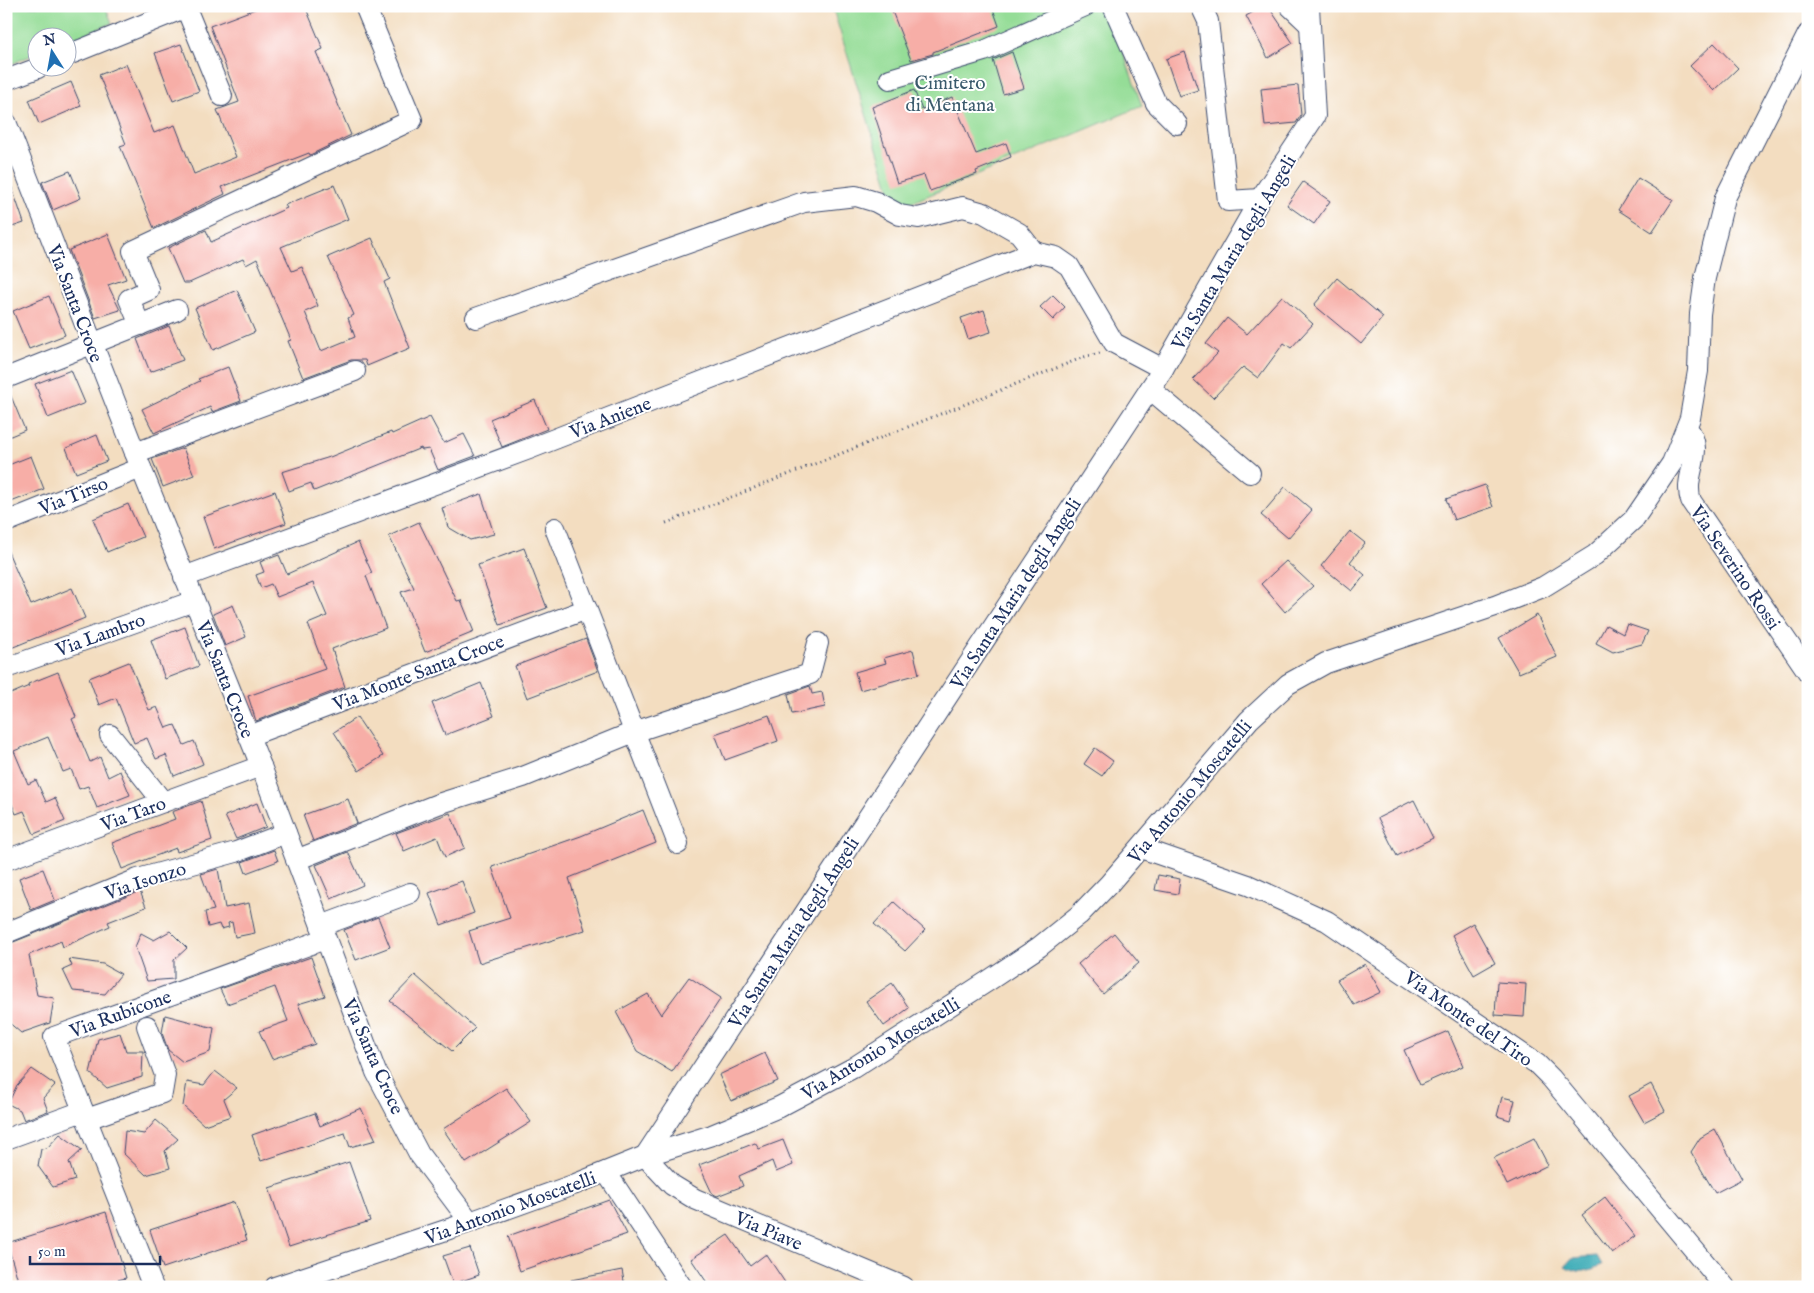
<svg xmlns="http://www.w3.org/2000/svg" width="1814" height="1293" viewBox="0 0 1814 1293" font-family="'IM FELL English',serif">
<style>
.green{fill:#95dd97;stroke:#58867a}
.water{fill:#39aab5;stroke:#2a6c8a}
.building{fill:#f7aea7}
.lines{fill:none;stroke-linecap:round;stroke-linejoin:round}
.minor-casing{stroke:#3b496d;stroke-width:22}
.path{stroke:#3b496d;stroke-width:3;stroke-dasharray:1 4;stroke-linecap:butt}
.minor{stroke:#fff;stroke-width:20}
.labels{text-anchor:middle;stroke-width:4;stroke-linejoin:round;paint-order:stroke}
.park-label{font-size:19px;fill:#3a5a6c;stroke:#fff}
.street-label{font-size:19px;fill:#1b2f5e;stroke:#fff}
</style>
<rect width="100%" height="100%" fill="#fff"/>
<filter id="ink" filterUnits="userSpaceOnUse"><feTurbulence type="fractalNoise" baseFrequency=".02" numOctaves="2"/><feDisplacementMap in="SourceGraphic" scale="10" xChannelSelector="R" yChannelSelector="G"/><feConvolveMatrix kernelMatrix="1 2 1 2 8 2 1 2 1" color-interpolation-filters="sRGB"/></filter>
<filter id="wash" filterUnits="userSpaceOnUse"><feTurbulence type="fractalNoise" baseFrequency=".0096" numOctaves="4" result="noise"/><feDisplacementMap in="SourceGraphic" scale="20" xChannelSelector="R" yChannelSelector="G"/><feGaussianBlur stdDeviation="1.12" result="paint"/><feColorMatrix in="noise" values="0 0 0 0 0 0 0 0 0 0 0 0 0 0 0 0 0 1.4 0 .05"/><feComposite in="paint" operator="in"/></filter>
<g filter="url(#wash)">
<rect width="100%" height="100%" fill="#f3ddc0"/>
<g class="green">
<path d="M6 6H105L112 23 68 41V38H38L37 53 9 65 6 59Z"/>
<path d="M832 6H1107L1142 106 896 209Z"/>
</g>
<path class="water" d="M1597 1256 1602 1265C1587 1271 1580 1275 1565 1266L1572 1258Z"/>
<g id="blocks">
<g class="building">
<path d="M263 6H305L323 49 316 52 351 135 310 155 309 153 222 187 225 194 154 228 120 146 126 144 99 75 126 64 154 133 175 125 194 174 236 157 217 110 239 102 210 26Z"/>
<path d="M890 6H992L999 26 933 52V54L911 60Z"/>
<path d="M1264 6H1268L1293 43 1268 58 1246 16Z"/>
<path d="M1714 43 1738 68 1714 91 1690 66Z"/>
<path d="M181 44 199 91 173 101 155 53Z"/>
<path d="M1012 52 1024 88 1003 94 993 60Z"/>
<path d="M1185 52 1198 90 1179 96 1166 59Z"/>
<path d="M71 82 81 106 39 124 29 100Z"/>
<path d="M1298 85 1301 115 1296 123 1265 126 1261 89Z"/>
<path d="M914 90 922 110 952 97 976 154 1006 143 1011 157 976 171 977 174 930 191 924 175 897 183 872 107Z"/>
<path d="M70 171 81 198 53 210 42 182Z"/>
<path d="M1638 178 1673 200 1652 232 1618 210Z"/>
<path d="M6 179H9L24 223 6 229Z"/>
<path d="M1303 182 1330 201 1314 224 1287 205Z"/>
<path d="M334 185 348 219 281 247 292 271 302 267 318 306 305 312 321 351 355 337 348 318 354 315 328 257 372 238 390 279 384 282 410 348 367 366 365 360H351L303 378 288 341 291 340 257 259 246 265 243 259 189 283H183L168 248 206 230 211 242 287 208 285 205Z"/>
<path d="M108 234 126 279 108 285 120 310 95 318 69 250Z"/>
<path d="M1337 278 1383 317 1361 344 1314 305Z"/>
<path d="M237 290 255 332 213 350 195 308Z"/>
<path d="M1053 295 1065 307 1053 320 1040 307Z"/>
<path d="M49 296 65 335 29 349 13 311Z"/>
<path d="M1282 296 1313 324 1291 348 1284 343 1258 378 1243 367 1213 398 1193 379 1218 353 1206 344 1227 318 1247 334Z"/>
<path d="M984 310 991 332 968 339 961 318Z"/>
<path d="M169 326 183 360 150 372 137 339Z"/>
<path d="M228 367 241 401 212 412 210 407 154 433 142 409 200 381 198 379Z"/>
<path d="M71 370 85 403 48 418 35 384Z"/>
<path d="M8 389 25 430 6 438V390Z"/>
<path d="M535 400 547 429 502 447 490 419Z"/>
<path d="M430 417 444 443 464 434 475 456 438 470 429 449 422 450 421 448 314 491 311 483 289 491 282 472 330 457 391 432 392 434Z"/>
<path d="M97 435 107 461 76 473 66 448Z"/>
<path d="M183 448 194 475 163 487 152 459Z"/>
<path d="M31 456 44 489 6 504V466Z"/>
<path d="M1485 485 1493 507 1454 520 1446 499Z"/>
<path d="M1285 487 1312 510 1288 538 1261 515Z"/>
<path d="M275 491 286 523 214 549 203 517Z"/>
<path d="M481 494 494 534 470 540 448 527 442 508Z"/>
<path d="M128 504 143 537 107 552 93 519Z"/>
<path d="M419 522 457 601 461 600 474 632 425 652 401 592 414 588 389 536Z"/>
<path d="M1350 531 1365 543 1350 562 1365 575 1352 591 1321 566Z"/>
<path d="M358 542 372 573 366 576 386 628 332 649 345 687 256 721 248 696 325 669 308 624 327 616 313 583 277 597 271 584 261 588 256 575 264 572 260 562 279 555 287 574Z"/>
<path d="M6 547 31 605 72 588 85 618 6 650Z"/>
<path d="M524 548 547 608 500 625 478 565Z"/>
<path d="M1286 561 1313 586 1285 612 1261 584Z"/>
<path d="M233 605 246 637 225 646 213 614Z"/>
<path d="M1537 615 1557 657 1519 673 1499 638Z"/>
<path d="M1627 624 1648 631 1642 644 1613 652 1596 643 1606 625 1623 634Z"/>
<path d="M185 627 199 666 165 679 151 640Z"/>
<path d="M586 639 598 671 527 698 515 666Z"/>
<path d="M913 650 919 674 860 690 855 672 886 663 884 658Z"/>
<path d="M129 662 149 710 157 707 166 728 175 725 184 745 194 741 203 764 174 776 166 755 156 759 147 738 134 743 116 698 99 705 89 678Z"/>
<path d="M58 672 76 717 72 719 90 762 100 757 108 777 120 771 130 795 97 808 88 786 79 789 71 769 63 772 48 737 14 751 28 784 36 780 46 802 55 798 65 821 34 834 24 811 16 814 6 790V696L29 686 28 684Z"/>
<path d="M481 683 494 716 445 735 432 703Z"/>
<path d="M810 686 812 694 822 692 825 707 792 714 788 694Z"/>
<path d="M769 715 778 741 725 760 715 734Z"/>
<path d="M357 717 383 756 359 771 334 732Z"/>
<path d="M1095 748 1113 761 1102 776 1084 764Z"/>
<path d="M348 799 357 823 313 841 303 815Z"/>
<path d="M1414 800 1433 838 1397 856 1378 818Z"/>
<path d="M201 801 212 840 177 852 176 848 122 869 112 843 175 819 172 812Z"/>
<path d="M257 803 266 827 236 839 225 816Z"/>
<path d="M643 810 656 843 569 878 585 930 479 963 469 931 510 918 492 867 581 836Z"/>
<path d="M450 813 465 848 445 857 437 837 404 851 396 833Z"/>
<path d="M274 850 278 861 246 873 242 862Z"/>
<path d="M348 852 363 885 331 899 316 865Z"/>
<path d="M43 869 55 900 31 910 19 878Z"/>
<path d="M218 869 225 908 249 903 255 933 235 937 232 922 228 923 229 927 221 929 219 924 208 927 205 912 214 910 201 874Z"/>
<path d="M1158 875 1180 879 1178 894 1155 890Z"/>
<path d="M462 881 474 913 441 925 429 893Z"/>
<path d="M140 891 146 907 108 922 110 926 63 947 61 941 29 955 37 995 54 998 50 1023 21 1033 6 1020 8 1002 6 945Z"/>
<path d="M894 902 925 930 905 951 874 924Z"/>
<path d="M378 917 390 947 356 960 344 930Z"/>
<path d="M1473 923 1495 963 1474 975 1452 935Z"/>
<path d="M170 931 187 948 174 960V979L147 981 135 947 141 933 154 940Z"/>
<path d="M1114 933 1139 963 1103 994 1078 964Z"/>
<path d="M311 957 325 996 298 1004 315 1044 272 1059 259 1031 288 1021 275 987 227 1004 220 989Z"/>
<path d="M69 959 103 964 121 974 105 994 73 991 63 970 72 966Z"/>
<path d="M1365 964 1381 992 1354 1005 1337 980Z"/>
<path d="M415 975 475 1028 452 1051 390 1001Z"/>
<path d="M689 977 721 998 672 1072 637 1051 616 1012 648 994 661 1015Z"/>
<path d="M1497 982 1526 984 1524 1017 1495 1015Z"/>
<path d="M892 983 909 1008 884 1026 866 1001Z"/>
<path d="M165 1015 214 1028 210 1052 183 1062 168 1050 162 1033Z"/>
<path d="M1448 1031 1463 1066 1420 1085 1404 1050Z"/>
<path d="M120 1033 126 1051H143L142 1077 107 1088 90 1073 98 1039Z"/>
<path d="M765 1053 778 1081 731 1101 719 1075Z"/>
<path d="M32 1069 55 1085 43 1098 48 1111 24 1120 20 1110 8 1104 17 1085Z"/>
<path d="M215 1071 237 1088 224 1099 231 1116 204 1125 183 1106 187 1082 204 1085Z"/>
<path d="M1651 1084 1665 1111 1644 1122 1629 1096Z"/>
<path d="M506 1088 531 1122 466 1163 443 1129Z"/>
<path d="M1502 1097 1515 1100 1510 1120 1497 1116Z"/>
<path d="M361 1108 376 1140 350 1147 345 1133 261 1161 252 1135 315 1113 320 1126Z"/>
<path d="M156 1120 178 1139 165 1151 170 1168 146 1175 123 1153 125 1131 144 1134Z"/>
<path d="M1715 1129 1742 1179 1715 1193 1691 1152 1700 1138Z"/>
<path d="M60 1134 82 1150 69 1162 75 1180 53 1187 38 1166 41 1149 47 1148Z"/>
<path d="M1534 1138 1548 1165 1507 1185 1494 1158Z"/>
<path d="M783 1140 793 1165 776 1172 772 1161 739 1176 743 1186 717 1196 712 1193 699 1165 755 1143 759 1149Z"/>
<path d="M349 1162 370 1221 289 1247 269 1188Z"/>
<path d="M1605 1197 1635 1236 1612 1253 1582 1215Z"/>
<path d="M609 1200 627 1234 520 1271 508 1236Z"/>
<path d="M234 1202 247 1240 163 1268 150 1230Z"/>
<path d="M106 1212 126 1278 88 1287H20L7 1243Z"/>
<path d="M728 1235 750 1266 766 1254 788 1287H710L691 1259Z"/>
<path d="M470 1248 479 1275 453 1284 443 1256Z"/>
<path d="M622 1270 625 1287H572L571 1280Z"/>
</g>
</g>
</g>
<g filter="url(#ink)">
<use href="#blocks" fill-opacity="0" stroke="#3b496d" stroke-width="1"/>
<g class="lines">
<defs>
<g id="minor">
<path d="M1113 6 1156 103 1177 124"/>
<path d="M1201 6 1208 21 1228 201 1260 199"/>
<path d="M1290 6 1310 25"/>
<path d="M186 8 222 96"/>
<path d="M68 55 189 6"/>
<path d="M890 79 984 51 1085 6"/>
<path d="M6 80 38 68"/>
<path d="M6 122 141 468 261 766 376 1072 419 1154 470 1222"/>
<path d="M476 318 804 202 856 196 876 202 900 215 918 218 963 207 984 213 1019 233 1034 252"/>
<path d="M140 325 129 299 149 290 133 251 412 120 365 6"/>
<path d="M6 378 177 310"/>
<path d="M1150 389 1250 473"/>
<path d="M1687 428C1707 451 1682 475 1691 501L1808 672"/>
<path d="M135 453 355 371"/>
<path d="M6 522 141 468"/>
<path d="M555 528 678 844"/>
<path d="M184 577 529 449 1034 252 1056 257 1069 266 1114 343 1163 369"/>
<path d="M6 668 194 601"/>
<path d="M110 735 163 802"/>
<path d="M249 736 587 609"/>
<path d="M1141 848 1248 885 1327 921 1537 1064 1551 1078 1725 1287"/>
<path d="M6 860 261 766"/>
<path d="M296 860 438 804 523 777 634 732 810 674 818 643"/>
<path d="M321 926 410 893"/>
<path d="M6 933 138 879 236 852 286 833"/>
<path d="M87 1119 162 1093 165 1075 147 1026"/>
<path d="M6 1139 83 1111"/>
<path d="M645 1156 1163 369 1260 199 1315 116 1309 6"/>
<path d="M645 1156 672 1185 695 1199 904 1287"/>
<path d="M606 1172 682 1287"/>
<path d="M153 1287 54 1037 325 939"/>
<path d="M275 1287 470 1222 573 1185 645 1156 712 1135 779 1107 853 1068 988 981 1039 947 1079 915 1109 884 1249 720 1288 684 1326 663 1495 606 1543 587 1595 555 1634 519 1672 463 1690 418 1698 371 1700 314 1705 278 1725 198 1808 34"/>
</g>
</defs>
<use href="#minor" class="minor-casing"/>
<path class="path" d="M666 523 1084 357 1100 353"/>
<use href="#minor" class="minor"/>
</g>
</g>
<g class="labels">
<g class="park-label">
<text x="950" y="89">Cimitero<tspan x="950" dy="22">di Mentana</tspan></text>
</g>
<g class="street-label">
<text transform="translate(1233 252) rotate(-59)" y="7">Via Santa Maria degli Angeli</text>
<text transform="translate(76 303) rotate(69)" y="7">Via Santa Croce</text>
<text transform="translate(610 417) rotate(-21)" y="7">Via Aniene</text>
<text transform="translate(73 495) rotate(-22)" y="7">Via Tirso</text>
<text transform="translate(1736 567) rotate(56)" y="7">Via Severino Rossi</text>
<text transform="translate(1015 593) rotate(-57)" y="7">Via Santa Maria degli Angeli</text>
<text transform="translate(100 634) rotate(-20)" y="7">Via Lambro</text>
<text transform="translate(418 672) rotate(-21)" y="7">Via Monte Santa Croce</text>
<text transform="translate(226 679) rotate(68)" y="7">Via Santa Croce</text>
<text transform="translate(1189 791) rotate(-50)" y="7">Via Antonio Moscatelli</text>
<text transform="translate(133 813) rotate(-20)" y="7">Via Taro</text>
<text transform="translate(145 880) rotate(-18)" y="7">Via Isonzo</text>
<text transform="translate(793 932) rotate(-57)" y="7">Via Santa Maria degli Angeli</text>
<text transform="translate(120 1013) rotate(-20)" y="7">Via Rubicone</text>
<text transform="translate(1469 1018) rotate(35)" y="7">Via Monte del Tiro</text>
<text transform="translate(880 1048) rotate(-31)" y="7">Via Antonio Moscatelli</text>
<text transform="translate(374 1056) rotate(66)" y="7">Via Santa Croce</text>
<text transform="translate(510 1207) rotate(-20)" y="7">Via Antonio Moscatelli</text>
<text transform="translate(769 1230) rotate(23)" y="7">Via Piave</text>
</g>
</g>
<rect width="1814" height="1293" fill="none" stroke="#fff" stroke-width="25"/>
<g transform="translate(52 52) rotate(349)"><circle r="24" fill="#ffffff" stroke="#a4acbf"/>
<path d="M0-4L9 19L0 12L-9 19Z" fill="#1f6fb2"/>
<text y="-8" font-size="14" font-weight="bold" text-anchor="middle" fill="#1b2f5e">N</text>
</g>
<path d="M30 1256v8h130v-8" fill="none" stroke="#1b2f5e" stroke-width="2.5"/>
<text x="38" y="1256" font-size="15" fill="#1b2f5e" stroke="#ffffff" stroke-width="4" paint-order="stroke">50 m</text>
</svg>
